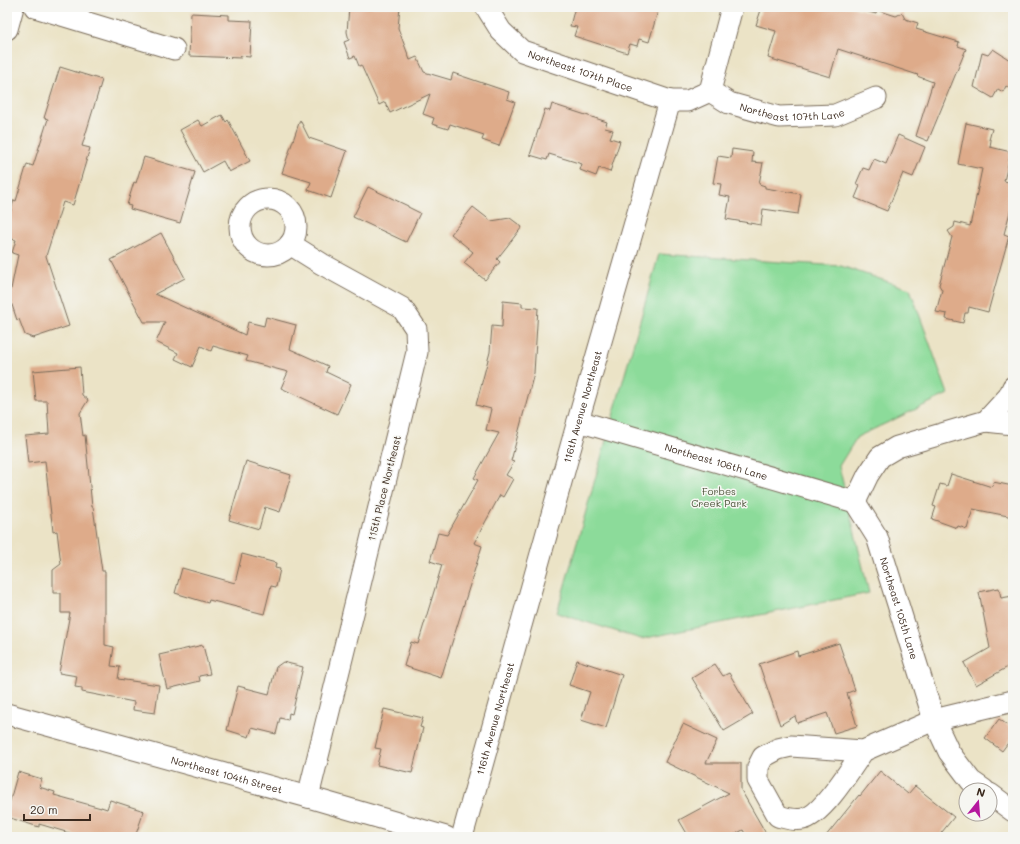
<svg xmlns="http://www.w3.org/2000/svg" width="1020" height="844" viewBox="0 0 1020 844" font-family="Mali,sans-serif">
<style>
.green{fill:#8cdb9a;stroke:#64825c}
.building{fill:#deab8a}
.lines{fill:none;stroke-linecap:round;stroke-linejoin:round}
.street-casing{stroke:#796b59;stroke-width:23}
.street{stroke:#fff;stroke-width:21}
.labels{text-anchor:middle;stroke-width:3;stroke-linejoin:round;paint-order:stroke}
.street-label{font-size:10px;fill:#3b2a1e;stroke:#f6f6f2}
.park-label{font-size:10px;fill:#4f563d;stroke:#f6f6f2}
</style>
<rect width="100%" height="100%" fill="#f6f6f2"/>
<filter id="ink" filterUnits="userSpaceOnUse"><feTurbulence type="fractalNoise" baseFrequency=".025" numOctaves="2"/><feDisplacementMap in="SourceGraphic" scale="8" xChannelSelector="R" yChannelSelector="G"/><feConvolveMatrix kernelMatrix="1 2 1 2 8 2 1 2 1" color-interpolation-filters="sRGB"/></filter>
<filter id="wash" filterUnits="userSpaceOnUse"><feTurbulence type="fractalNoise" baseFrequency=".012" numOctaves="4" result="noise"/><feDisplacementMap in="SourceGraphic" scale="16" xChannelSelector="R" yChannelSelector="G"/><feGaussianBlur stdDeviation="0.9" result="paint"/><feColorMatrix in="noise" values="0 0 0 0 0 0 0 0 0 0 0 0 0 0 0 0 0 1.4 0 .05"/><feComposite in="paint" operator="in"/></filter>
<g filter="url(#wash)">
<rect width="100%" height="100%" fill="#ebe3c6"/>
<path class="green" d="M659 254 841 266 910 289 948 394 857 437 839 466 869 593 641 639 557 613Z"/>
<g id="blocks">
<g class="building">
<path d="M349 7H400L398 28 410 60 417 57 424 72 451 80 453 73 509 92 507 99 515 102 499 146 482 140 484 135 450 124 448 129 432 124 434 118 423 114 430 94 390 113 385 102 379 105 361 65 359 66 355 56 350 58 344 42 349 40 347 32Z"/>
<path d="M575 7H659L649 42 639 39 637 46 630 44 627 53 574 36 577 27 570 26Z"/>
<path d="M762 7H852L876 14 877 10 896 16 902 13 905 19 918 23 916 29 959 42 958 46 966 49 928 141 916 136 933 82 917 76 918 75 838 49 830 77 768 58 776 31 756 25Z"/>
<path d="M191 13 229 15V20L252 21 250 57 240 56 241 58 189 56Z"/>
<path d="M993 49 1013 62V90L1006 86 1003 92 998 89 993 98 974 87 982 53 988 55Z"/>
<path d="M60 67 102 80 82 146 90 148 73 205 63 202 46 256 69 326 33 338 25 335 19 319 17 320 7 290 11 289 18 255 12 253 16 240 7 238V223L14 200 16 201 27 164 33 166 48 119 44 118Z"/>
<path d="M552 104 607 122 605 128 613 130 610 138 620 141 610 172 599 168 596 176 580 170 582 164 549 154 547 160 530 155 545 109 550 111Z"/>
<path d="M222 115 226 122 228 120 250 161 229 172 223 161 203 172 180 130 198 120 202 126Z"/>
<path d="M300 120 309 138 347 151 331 198 308 190 311 182 282 173Z"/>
<path d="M966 123 992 129 989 140H991L990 147 1011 152 1004 181 1013 183V201L1004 234 1009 236 988 312 969 307 968 313H965L963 323 946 319 947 314 936 312 942 290 939 285 952 237 948 231 954 227 955 222 970 226 982 169 958 164Z"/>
<path d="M898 135 925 147 913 177 903 173 887 211 855 198 860 186 856 184 863 168 869 170 874 159 886 164Z"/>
<path d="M732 149 753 152 752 162 763 163 759 184 765 186V188L801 194 798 214 763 209 761 225 726 219 730 197 719 195 721 184 713 183 718 156 731 158Z"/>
<path d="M144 157 195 172 180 223 130 209 131 206 127 205 134 182 136 183Z"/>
<path d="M368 187 408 206V207L420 213 406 242 353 217Z"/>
<path d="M473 207 491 221 510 218 522 227 497 259 500 262 485 280 464 263 473 252 451 234Z"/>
<path d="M161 233 185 278 155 294 245 335 248 322 264 326 266 317 296 325 290 349 328 366 326 372 351 384 337 414 281 388 288 372 246 361 248 356 213 346 211 351 201 346 192 367 175 359 178 353 156 342 165 322H144L111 260Z"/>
<path d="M503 301 522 303V307L538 308 534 373 511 461 514 462 506 475 513 479 503 497 500 495 474 543 482 546 441 678 404 666 411 642 418 644 442 565 430 561 438 533 447 535 478 480 474 478 499 433 486 430 491 409 476 405 490 352 492 326 502 327Z"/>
<path d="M80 367 82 395 88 400 80 413 83 436 85 435 92 507H93L102 571H105V645L114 647 111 666 120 667 118 679 159 685 155 713 133 710 134 702 82 692V688L75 687 77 676 59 673 70 613H61V593H53V570L61 564 57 531 53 532 45 461 28 463 25 436 49 434 47 401H36L33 371Z"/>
<path d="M246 461 291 475 280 512 265 507 259 529 229 520Z"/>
<path d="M951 474 992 487 993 482 1013 486V517L973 509 967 529 958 526 957 528 932 519 936 507 933 506 940 484 947 486Z"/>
<path d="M242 554 276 563 275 568 280 569 276 587 271 586 264 614 209 600 208 603 175 593 182 568 235 583Z"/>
<path d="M999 588 1001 598 1013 596V664L976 685 964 663 990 648 979 592Z"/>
<path d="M839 643 855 690 847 693 857 726 834 733 827 713 797 723 795 716 780 725 759 664 797 651 798 656Z"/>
<path d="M203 645 210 674 199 676 200 681 167 689 159 655Z"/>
<path d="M577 660 622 675 606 728 581 720 590 692 569 685Z"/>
<path d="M283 662 303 667 292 714 289 713 288 720 280 718 276 734 252 728 249 737 227 730 238 686 269 694 276 667Z"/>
<path d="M715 664 723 676 729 673 753 714 724 731 692 678Z"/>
<path d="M384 709 423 718 420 727 423 728 412 773 377 765 381 749 375 748Z"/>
<path d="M999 719 1013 729V736L1002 751 985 738Z"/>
<path d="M683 724 717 740 706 763H741V790L768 837H747L743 830 730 837H689L679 820 729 793 665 762Z"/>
<path d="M880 771 908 794 915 786 954 817 938 837H825L859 795 860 796Z"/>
<path d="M18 772 42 779 39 787 55 792 54 795 101 808V807L107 809 110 800 144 811 135 837H83L39 824V827L7 817V811Z"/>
</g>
</g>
</g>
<g filter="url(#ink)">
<use href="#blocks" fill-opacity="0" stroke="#796b59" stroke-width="1"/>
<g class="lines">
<defs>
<g id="street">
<path d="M35 7 174 49"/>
<path id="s1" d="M486 7 501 31 522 51 670 101"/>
<path d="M7 29 13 7"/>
<path id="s2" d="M710 91 729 103 779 117 835 115 876 98"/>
<circle cx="268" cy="227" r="28"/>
<path d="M290 244 322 264 402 308 416 329 417 352 308 797"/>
<path id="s3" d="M578 421 855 502"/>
<path d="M986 421 1013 424"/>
<path id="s4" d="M855 502 877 537 934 720 949 752 971 781 984 790"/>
<path d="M855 502 868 475 880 457 897 447 986 421 1009 396 1013 387"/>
<path id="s5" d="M7 714 308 797 446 837"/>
<path d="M863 751C852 767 822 816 803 819 794 821 786 818 778 816L758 780V767L763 757 778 749 791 746 863 751 934 720 1013 701"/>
<path d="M990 794 1013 811"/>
<path id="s6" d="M462 837 578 421 670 101H688L710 91 732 7"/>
</g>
</defs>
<use href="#street" class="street-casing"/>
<use href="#street" class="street"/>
</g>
</g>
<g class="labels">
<g class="street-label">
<text dy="4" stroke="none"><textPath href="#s1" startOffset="119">Northeast 107th Place</textPath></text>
<text dy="4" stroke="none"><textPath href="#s2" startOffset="87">Northeast 107th Lane</textPath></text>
<text dy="4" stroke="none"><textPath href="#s6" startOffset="447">116th Avenue Northeast</textPath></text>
<text dy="4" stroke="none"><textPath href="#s3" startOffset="144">Northeast 106th Lane</textPath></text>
<text transform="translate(384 488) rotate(-76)" y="4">115th Place Northeast</text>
<text dy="4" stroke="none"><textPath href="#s4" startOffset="116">Northeast 105th Lane</textPath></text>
<text dy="4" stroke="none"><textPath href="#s6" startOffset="123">116th Avenue Northeast</textPath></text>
<text dy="4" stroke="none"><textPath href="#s5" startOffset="228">Northeast 104th Street</textPath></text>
</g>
<g class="park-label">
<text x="719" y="495">Forbes<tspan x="719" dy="12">Creek Park</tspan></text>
</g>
</g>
<rect width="1020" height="844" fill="none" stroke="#f6f6f2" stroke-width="24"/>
<g transform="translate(978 802) rotate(17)"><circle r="19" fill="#f6f6f2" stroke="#aba49d"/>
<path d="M0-3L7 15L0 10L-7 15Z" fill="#b5179e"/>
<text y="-6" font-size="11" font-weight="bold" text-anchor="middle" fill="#3b2a1e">N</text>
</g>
<path d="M24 814v6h66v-6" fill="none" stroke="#3b2a1e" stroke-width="2"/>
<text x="30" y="814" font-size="12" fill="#3b2a1e" stroke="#f6f6f2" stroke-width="3" paint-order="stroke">20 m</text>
</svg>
